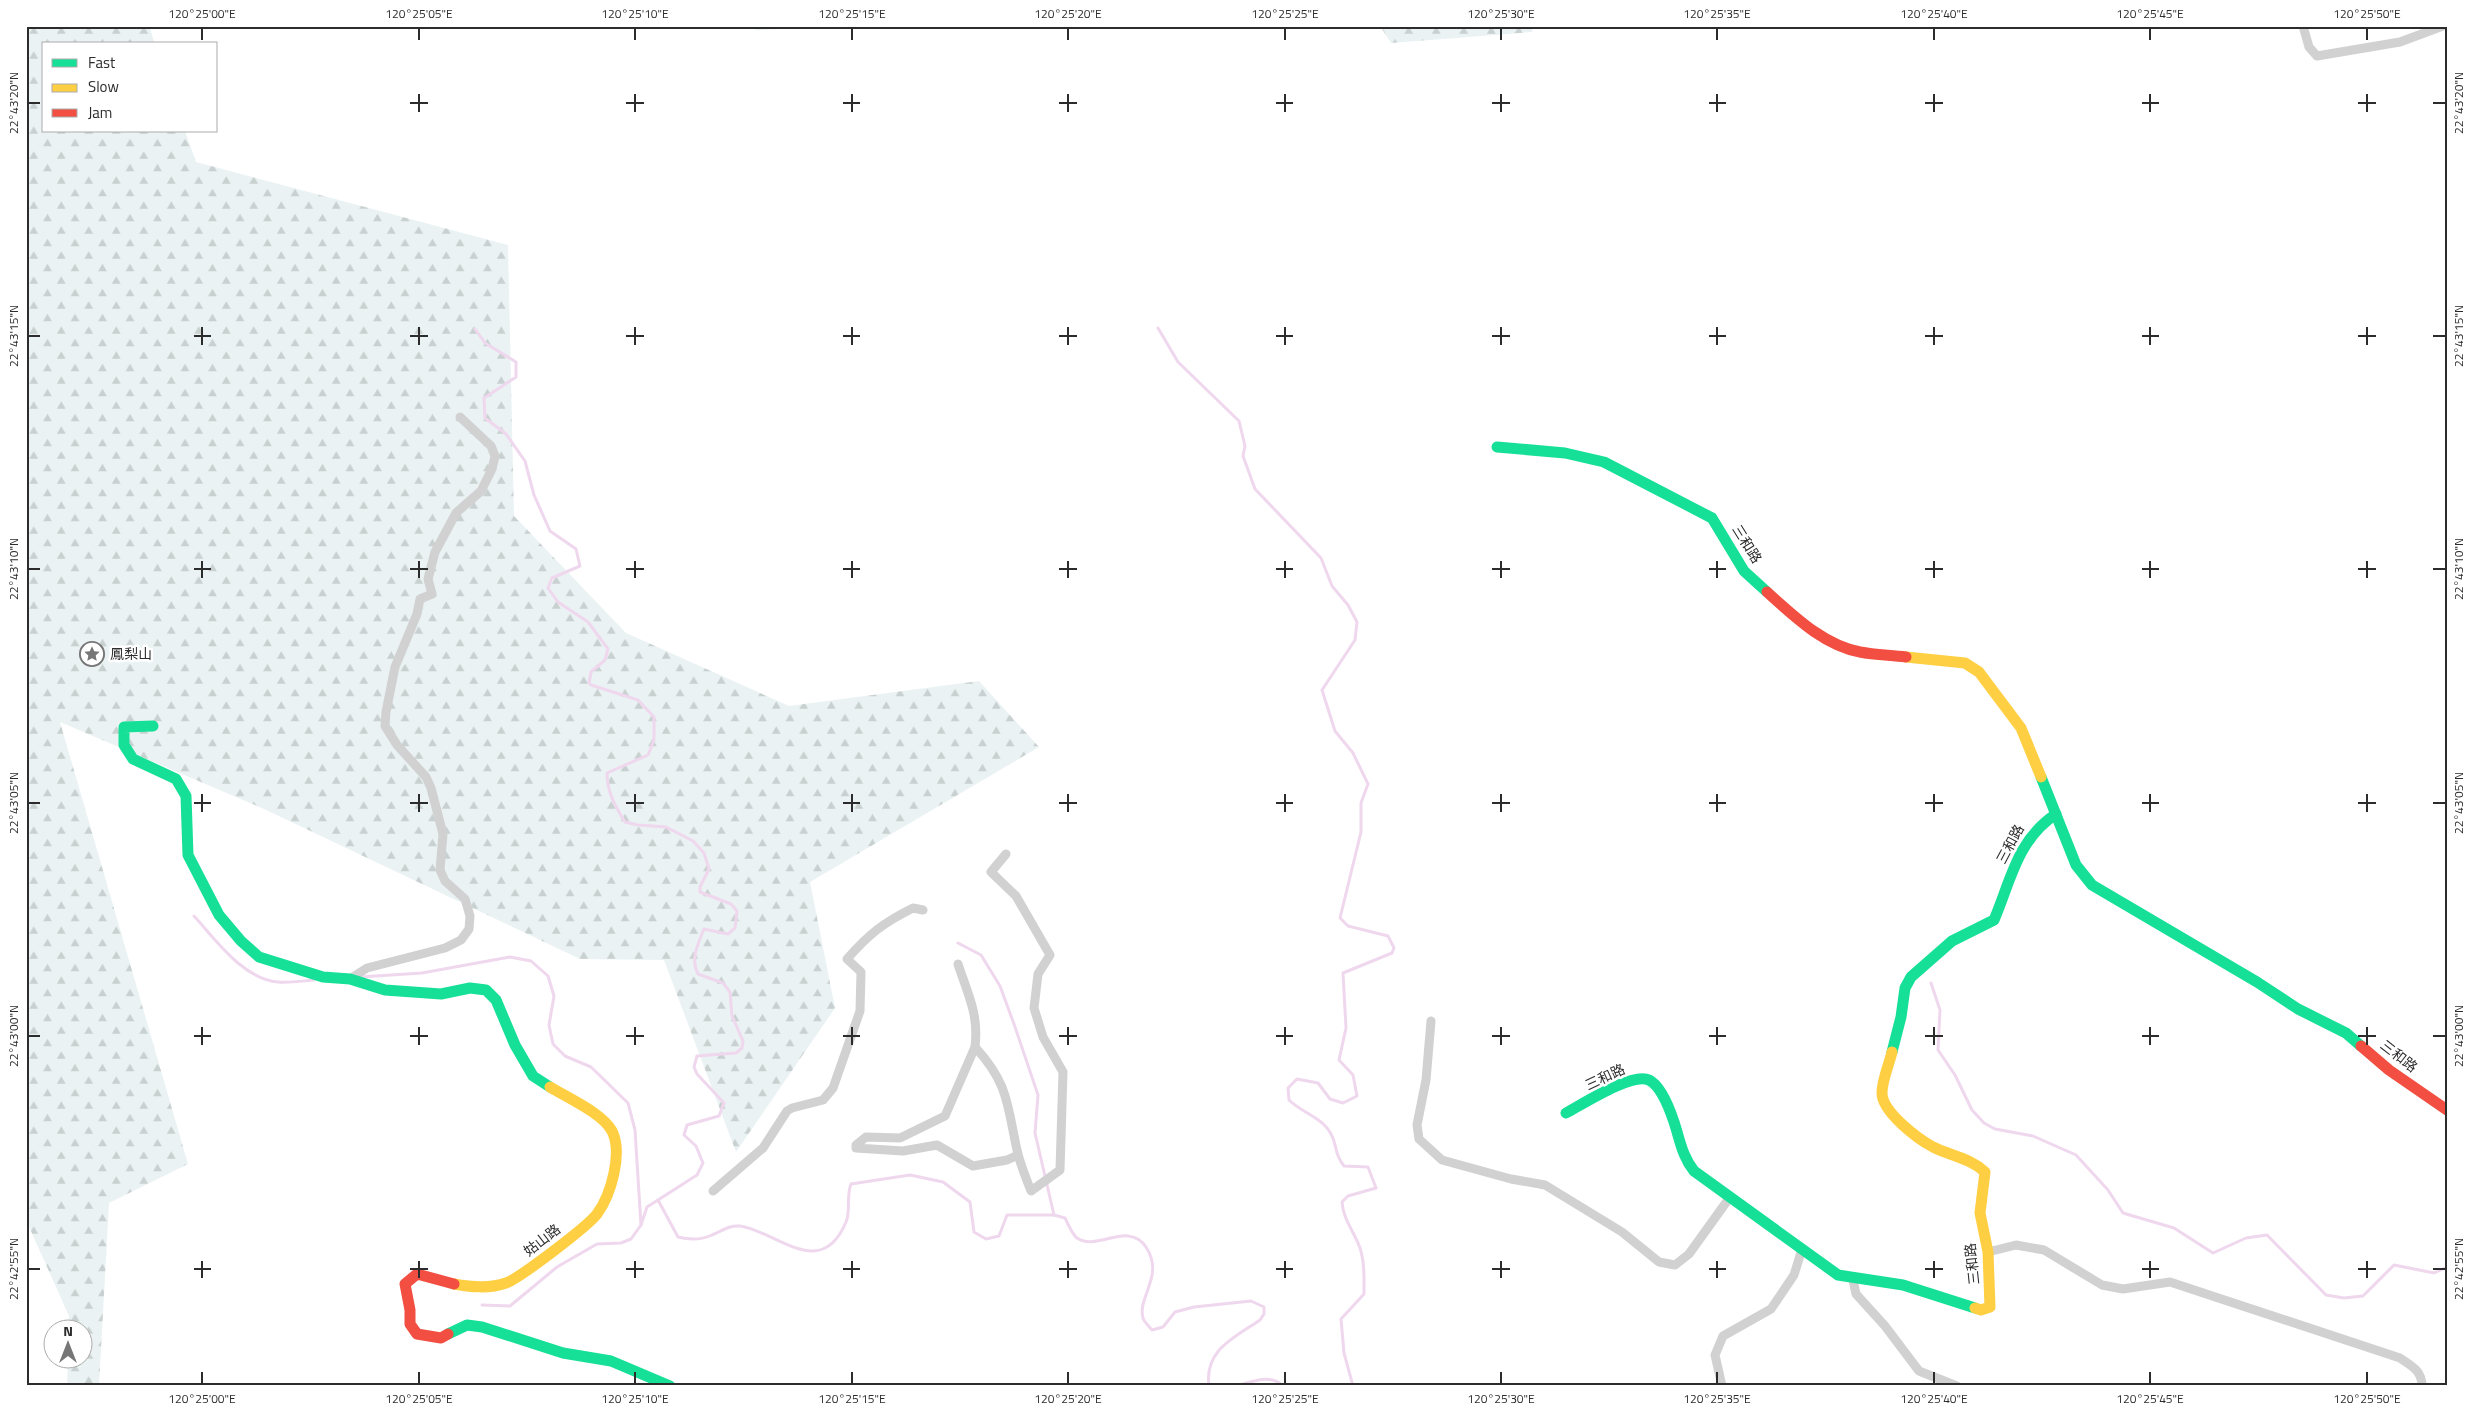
<svg xmlns="http://www.w3.org/2000/svg" width="2473" height="1412" viewBox="0 0 2473 1412" font-family="'Titillium Web','Noto Sans TC',sans-serif">
<style>
.forest{fill:url(#forest-firs)}
.lines{fill:none;stroke-linecap:round;stroke-linejoin:round}
.stream{stroke:#efd7ee;stroke-width:3}
.street{stroke:#d1d1d1;stroke-width:9}
.fast{stroke:#16e098;stroke-width:11}
.slow{stroke:#ffcf43;stroke-width:11}
.jam{stroke:#f24e42;stroke-width:11}
.ticks{fill:none;stroke:#2c2c2c;stroke-width:2}
.labels{text-anchor:middle;stroke-width:5;stroke-linejoin:round;paint-order:stroke}
.street-label{font-size:14px;fill:#2c2c2c;stroke:#fff}
.poi-label{font-size:14px;fill:#2c2c2c;stroke:#fff;text-anchor:start}
.neatline{fill:none;stroke:#2c2c2c;stroke-width:2}
.ticks-label{font-size:12px;text-anchor:middle;fill:#2c2c2c}
</style>
<defs>
<pattern id="forest-firs" width="22" height="20" patternUnits="userSpaceOnUse" patternTransform="scale(1.25)"><rect width="22" height="20" fill="#eaf2f3"/><path d="M5 1l3.5 6h-7zM16 11l3.5 6h-7z" fill="#c9d0d0"/></pattern>
</defs>
<rect width="100%" height="100%" fill="#fff"/>
<g class="forest">
<path d="M26 26H149L155 44H44V131H185L196 162 508 245 514 516 626 633 789 706 979 681 1039 747 810 882 835 1008 736 1152 664 960 580 959 264 809 60 722 188 1164 109 1203 99 1386H67L68 1360H82V1330L69 1329V1316L26 1220Z"/>
<path d="M743 26H845L757 30Z"/>
<path d="M1380 26H1533L1532 32 1391 43Z"/>
</g>
<g class="lines">
<g class="stream">
<path d="M1158 328 1178 362 1239 421 1245 446 1243 456 1255 489 1321 558 1332 586 1348 605 1357 622 1355 640 1322 690 1335 731 1353 753 1368 784 1361 803V832L1340 918 1348 926 1388 936 1394 948 1392 953 1343 973 1346 1028 1339 1060 1353 1075 1357 1096 1343 1103 1330 1099 1318 1083 1297 1079 1288 1088 1289 1100C1302 1113 1322 1117 1331 1134 1338 1146 1333 1152 1344 1166L1368 1167 1376 1188 1348 1196 1342 1202C1343 1218 1352 1229 1358 1243 1365 1258 1364 1277 1364 1294L1341 1319 1344 1353 1353 1386"/>
<path d="M475 329 485 343 516 362V377L484 398 485 418 506 434 525 461 534 495 550 531 576 549 580 566 552 578 548 588 558 602 588 622 608 649 605 660 591 672 589 683 591 685 638 700 654 717V740L648 755 607 773C607 792 615 806 625 822L638 825 666 827 693 841 704 853 709 869 700 887V892L731 904 737 911 735 928 728 934 704 929C698 944 690 959 698 974L723 983 730 992 732 1016 743 1041 742 1048 736 1053 697 1056 694 1067 697 1074 724 1103 719 1116 687 1125 684 1135 696 1146 703 1163 697 1175 658 1200 678 1237C689 1240 701 1240 712 1235 722 1231 729 1225 740 1226 776 1231 821 1282 846 1222 851 1210 846 1196 851 1184L910 1175 943 1182 970 1202 974 1232 986 1239 999 1236 1007 1215H1054L1065 1218C1068 1224 1072 1234 1077 1238 1097 1252 1128 1220 1146 1247 1165 1276 1137 1297 1143 1318 1144 1322 1149 1326 1152 1330L1163 1327 1175 1312 1194 1307 1251 1301 1264 1307V1314L1260 1320C1234 1338 1204 1350 1209 1386"/>
<path d="M194 916C216 940 243 979 278 982 290 983 302 981 314 980"/>
<path d="M958 943 981 955 1000 986 1014 1024 1038 1095 1035 1133 1054 1215"/>
<path d="M360 977 422 973 510 957 531 961 548 976 554 996 549 1025 553 1044 565 1056 591 1067 628 1103 635 1130 641 1225"/>
<path d="M1931 983 1940 1010 1938 1050 1955 1075 1972 1110 1984 1123 1995 1129 2033 1136 2076 1155 2108 1190 2123 1213 2174 1228 2213 1253 2246 1238 2267 1235 2326 1295 2344 1298 2363 1296 2394 1265 2434 1273 2447 1267"/>
<path d="M482 1305 510 1306 557 1267 597 1244 621 1243 631 1239 641 1225 647 1207 658 1200"/>
<path d="M1236 1386C1252 1382 1270 1373 1283 1386"/>
</g>
<g class="street">
<path d="M2303 26 2309 47 2317 56 2400 42 2443 26"/>
<path d="M958 964C968 995 979 1014 975 1047L945 1116 900 1138 866 1137 856 1145V1148L903 1151 937 1145 973 1166 1007 1160 1018 1155"/>
<path d="M350 979 367 968 445 948 461 940 469 929 470 916 465 899 445 881 440 870 443 834 431 788 426 777 397 745 385 726 386 712 395 667 417 614 420 599 432 594 428 579 435 552 456 513 481 491 492 469 495 456 491 446 460 417"/>
<path d="M1431 1021 1426 1080 1417 1125 1419 1139 1442 1160 1511 1179 1545 1185 1622 1232 1659 1262 1675 1265 1689 1254 1730 1197"/>
<path d="M975 1047C1009 1084 1007 1105 1017 1150 1020 1164 1026 1178 1031 1191L1060 1170 1063 1072 1043 1037 1034 1008 1038 974 1050 955 1016 896 991 872 1006 854"/>
<path d="M713 1191 763 1148 787 1111 792 1108 823 1100 833 1088 860 1011 861 972 847 959C869 934 883 923 913 908L923 910"/>
<path d="M1988 1252 2016 1245 2044 1250 2102 1285 2123 1289 2170 1282 2400 1358C2412 1366 2422 1371 2422 1386"/>
<path d="M1853 1280 1856 1294 1885 1326 1919 1371 1957 1386"/>
<path d="M1722 1386 1715 1355 1723 1336 1771 1309 1794 1275 1802 1249"/>
</g>
<g class="fast">
<path d="M1497 447 1565 453 1604 462 1712 518 1744 571 1767 592"/>
<path d="M153 726 124 727V745L133 759 176 779 186 796 188 855 219 915 241 941 259 957 323 977 350 979 385 990 441 994 470 988 486 990 496 1000 515 1045 533 1076 550 1087"/>
<path d="M2041 777 2076 865 2092 885 2257 982 2298 1009 2346 1033 2361 1046"/>
<path d="M1892 1052 1901 1017 1905 988 1911 977 1952 941 1994 920C2011 880 2017 840 2056 814"/>
<path d="M1566 1113C1583 1104 1632 1072 1649 1080 1661 1086 1670 1110 1674 1122 1680 1140 1682 1156 1694 1171L1838 1275 1903 1285 1975 1308"/>
<path d="M448 1334 467 1325 482 1327 563 1353 611 1361 670 1386"/>
</g>
<g class="slow">
<path d="M1906 657 1965 663 1979 672 2021 728 2041 777"/>
<path d="M1892 1052C1889 1065 1882 1080 1882 1093 1882 1112 1918 1139 1933 1147 1951 1156 1970 1158 1985 1172L1980 1213 1988 1252 1990 1307 1981 1310 1975 1308"/>
<path d="M454 1284C471 1287 489 1289 506 1283 520 1278 588 1226 597 1214 611 1195 623 1153 612 1131 602 1113 568 1098 550 1087"/>
</g>
<g class="jam">
<path d="M1767 592C1794 616 1823 645 1860 652 1875 655 1890 655 1906 657"/>
<path d="M2361 1046 2389 1070 2447 1110"/>
<path d="M448 1334 441 1338 417 1334 410 1324V1310L405 1284 417 1274 454 1284"/>
</g>
</g>
<path class="ticks" d="M202 28V40M419 28V40M635 28V40M852 28V40M1068 28V40M1285 28V40M1501 28V40M1717 28V40M1934 28V40M2150 28V40M2367 28V40M419 94V112M635 94V112M852 94V112M1068 94V112M1285 94V112M1501 94V112M1717 94V112M1934 94V112M2150 94V112M2367 94V112M28 103H40M410 103H428M626 103H644M843 103H860M1059 103H1077M1276 103H1293M1492 103H1510M1709 103H1726M1925 103H1943M2142 103H2159M2358 103H2376M2433 103H2446M202 327V345M419 327V345M635 327V345M852 327V345M1068 327V345M1285 327V345M1501 327V345M1717 327V345M1934 327V345M2150 327V345M2367 327V345M28 336H40M194 336H211M410 336H428M626 336H644M843 336H860M1059 336H1077M1276 336H1293M1492 336H1510M1709 336H1726M1925 336H1943M2142 336H2159M2358 336H2376M2433 336H2446M202 561V578M419 561V578M635 561V578M852 561V578M1068 561V578M1285 561V578M1501 561V578M1717 561V578M1934 561V578M2150 561V578M2367 561V578M28 569H40M194 569H211M410 569H428M626 569H644M843 569H860M1059 569H1077M1276 569H1293M1492 569H1510M1709 569H1726M1925 569H1943M2142 569H2159M2358 569H2376M2433 569H2446M202 794V812M419 794V812M635 794V812M852 794V812M1068 794V812M1285 794V812M1501 794V812M1717 794V812M1934 794V812M2150 794V812M2367 794V812M28 803H40M194 803H211M410 803H428M626 803H644M843 803H860M1059 803H1077M1276 803H1293M1492 803H1510M1709 803H1726M1925 803H1943M2142 803H2159M2358 803H2376M2433 803H2446M202 1027V1045M419 1027V1045M635 1027V1045M852 1027V1045M1068 1027V1045M1285 1027V1045M1501 1027V1045M1717 1027V1045M1934 1027V1045M2150 1027V1045M2367 1027V1045M28 1036H40M194 1036H211M410 1036H428M626 1036H644M843 1036H860M1059 1036H1077M1276 1036H1293M1492 1036H1510M1709 1036H1726M1925 1036H1943M2142 1036H2159M2358 1036H2376M2433 1036H2446M202 1261V1278M419 1261V1278M635 1261V1278M852 1261V1278M1068 1261V1278M1285 1261V1278M1501 1261V1278M1717 1261V1278M1934 1261V1278M2150 1261V1278M2367 1261V1278M28 1269H40M194 1269H211M410 1269H428M626 1269H644M843 1269H860M1059 1269H1077M1276 1269H1293M1492 1269H1510M1709 1269H1726M1925 1269H1943M2142 1269H2159M2358 1269H2376M2433 1269H2446M202 1372V1384M419 1372V1384M635 1372V1384M852 1372V1384M1068 1372V1384M1285 1372V1384M1501 1372V1384M1717 1372V1384M1934 1372V1384M2150 1372V1384M2367 1372V1384"/>
<defs>
<symbol id="sight-ring" viewBox="-11 -11 22 22"><circle r="9.5" fill="#fff" stroke="#767676" stroke-width="1.5"/><path d="M0-6L1.8-2.2L6-1.7L2.9 1.2L3.7 5.4L0 3.3L-3.7 5.4L-2.9 1.2L-6-1.7L-1.8-2.2Z" fill="#767676"/></symbol>
</defs>
<g fill-rule="evenodd">
<use href="#sight-ring" x="78" y="640" width="28" height="28"/>
</g>
<g class="labels">
<g class="street-label">
<text transform="translate(1747 544) rotate(58)" y="5">三和路</text>
<text transform="translate(2010 844) rotate(-62)" y="5">三和路</text>
<text transform="translate(2399 1056) rotate(38)" y="5">三和路</text>
<text transform="translate(1605 1077) rotate(-25)" y="5">三和路</text>
<text transform="translate(542 1240) rotate(-38)" y="5">姑山路</text>
<text transform="translate(1972 1264) rotate(-96)" y="5">三和路</text>
</g>
<g class="poi-label">
<text x="110" y="659">鳳梨山</text>
</g>
</g>
<rect width="2473" height="1412" fill="none" stroke="#ffffff" stroke-width="55"/>
<rect x="42" y="42" width="175" height="90" fill="#ffffff" stroke="#ababab"/>
<rect x="52" y="59" width="25" height="8" fill="#16e098" stroke="#ababab"/>
<text x="88" y="68" font-size="15" fill="#2c2c2c">Fast</text>
<rect x="52" y="84" width="25" height="8" fill="#ffcf43" stroke="#ababab"/>
<text x="88" y="92" font-size="15" fill="#2c2c2c">Slow</text>
<rect x="52" y="109" width="25" height="8" fill="#f24e42" stroke="#ababab"/>
<text x="88" y="118" font-size="15" fill="#2c2c2c">Jam</text>
<g transform="translate(68 1344)"><circle r="24" fill="#ffffff" stroke="#ababab"/>
<path d="M0-4L9 19L0 12L-9 19Z" fill="#767676"/>
<text y="-8" font-size="14" font-weight="bold" text-anchor="middle" fill="#2c2c2c">N</text>
</g>
<rect x="28" y="28" width="2418" height="1356" class="neatline"/>
<g class="ticks-label">
<text x="202" y="18">120°25'00"E</text>
<text x="419" y="18">120°25'05"E</text>
<text x="635" y="18">120°25'10"E</text>
<text x="852" y="18">120°25'15"E</text>
<text x="1068" y="18">120°25'20"E</text>
<text x="1285" y="18">120°25'25"E</text>
<text x="1501" y="18">120°25'30"E</text>
<text x="1717" y="18">120°25'35"E</text>
<text x="1934" y="18">120°25'40"E</text>
<text x="2150" y="18">120°25'45"E</text>
<text x="2367" y="18">120°25'50"E</text>
<text transform="translate(14 103) rotate(-90)" y="4">22°43'20"N</text>
<text transform="translate(2459 103) rotate(-90)" y="4">22°43'20"N</text>
<text transform="translate(14 336) rotate(-90)" y="4">22°43'15"N</text>
<text transform="translate(2459 336) rotate(-90)" y="4">22°43'15"N</text>
<text transform="translate(14 569) rotate(-90)" y="4">22°43'10"N</text>
<text transform="translate(2459 569) rotate(-90)" y="4">22°43'10"N</text>
<text transform="translate(14 803) rotate(-90)" y="4">22°43'05"N</text>
<text transform="translate(2459 803) rotate(-90)" y="4">22°43'05"N</text>
<text transform="translate(14 1036) rotate(-90)" y="4">22°43'00"N</text>
<text transform="translate(2459 1036) rotate(-90)" y="4">22°43'00"N</text>
<text transform="translate(14 1269) rotate(-90)" y="4">22°42'55"N</text>
<text transform="translate(2459 1269) rotate(-90)" y="4">22°42'55"N</text>
<text x="202" y="1403">120°25'00"E</text>
<text x="419" y="1403">120°25'05"E</text>
<text x="635" y="1403">120°25'10"E</text>
<text x="852" y="1403">120°25'15"E</text>
<text x="1068" y="1403">120°25'20"E</text>
<text x="1285" y="1403">120°25'25"E</text>
<text x="1501" y="1403">120°25'30"E</text>
<text x="1717" y="1403">120°25'35"E</text>
<text x="1934" y="1403">120°25'40"E</text>
<text x="2150" y="1403">120°25'45"E</text>
<text x="2367" y="1403">120°25'50"E</text>
</g>
</svg>
